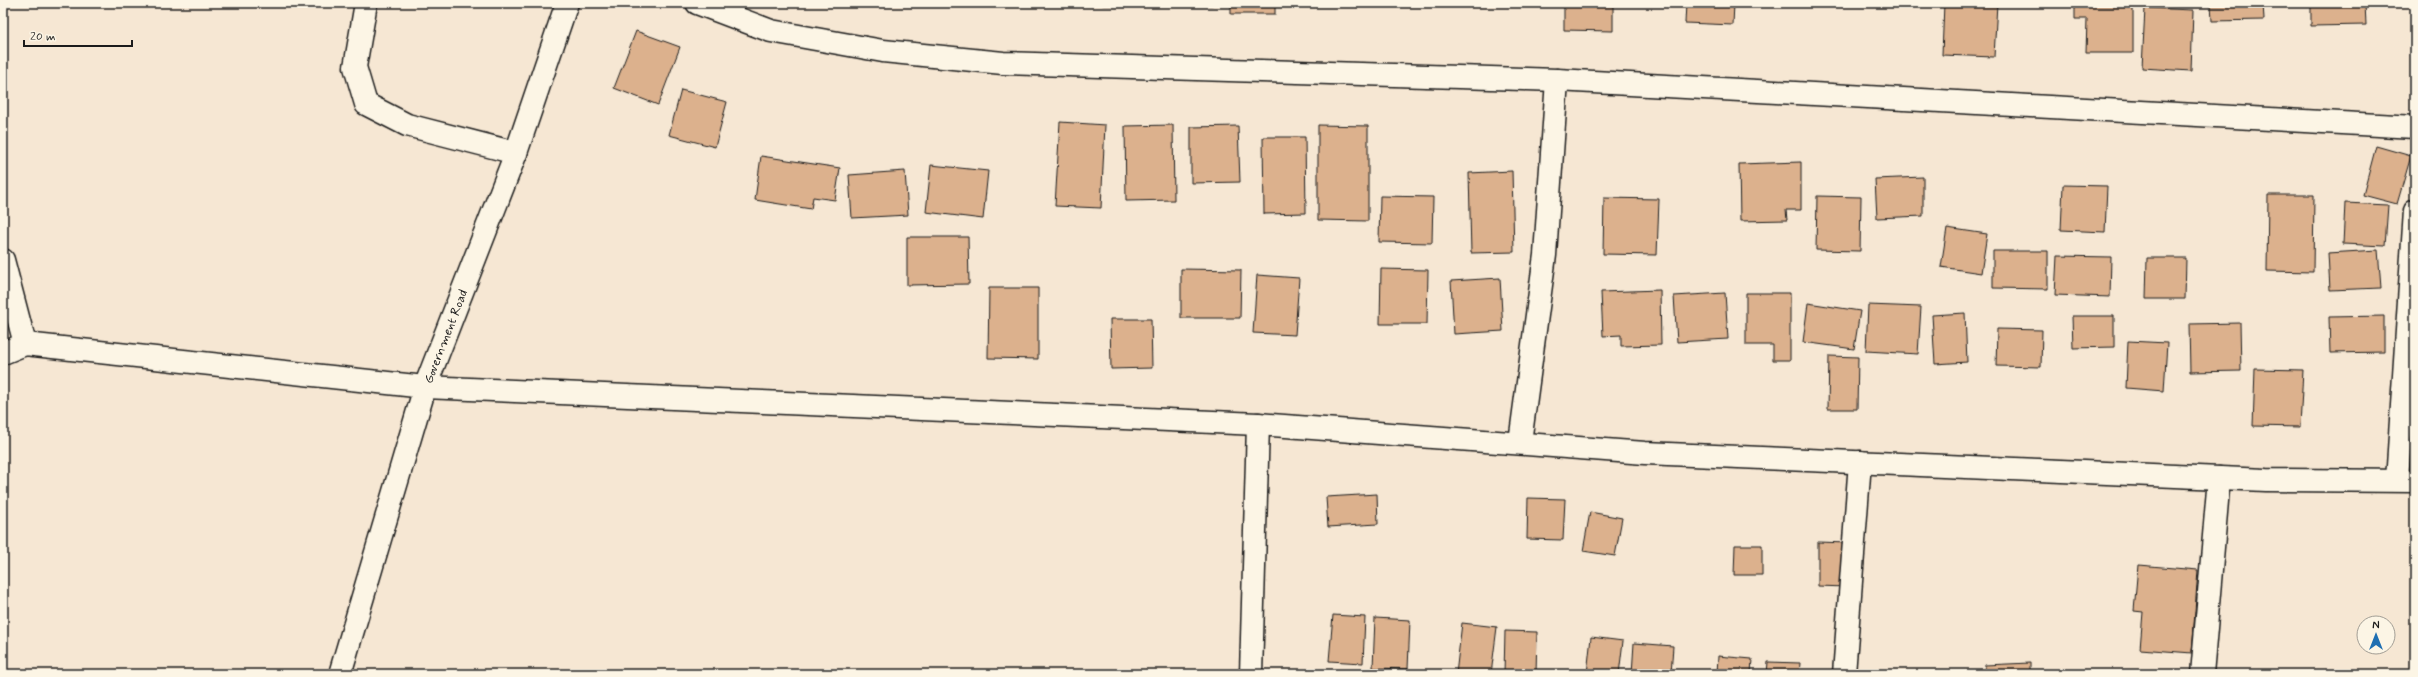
<svg xmlns="http://www.w3.org/2000/svg" width="2418" height="677" viewBox="0 0 2418 677" font-family="Mynerve,sans-serif">
<style>
.building{fill:#dcb18d;stroke:#1c1c1c}
.lines{fill:none;stroke-linecap:round;stroke-linejoin:round}
.minor-casing{stroke:#1c1c1c;stroke-width:25}
.minor{stroke:#fcf5e5;stroke-width:22}
.labels{text-anchor:middle;stroke-width:4;stroke-linejoin:round;paint-order:stroke}
.street-label{font-size:13px;fill:#1c1c1c;stroke:#fcf5e5}
</style>
<rect width="100%" height="100%" fill="#f6e7d3"/>
<filter id="ink" filterUnits="userSpaceOnUse"><feTurbulence type="fractalNoise" baseFrequency=".025" numOctaves="2"/><feDisplacementMap in="SourceGraphic" scale="8" xChannelSelector="R" yChannelSelector="G"/><feConvolveMatrix kernelMatrix="1 2 1 2 8 2 1 2 1" color-interpolation-filters="sRGB"/></filter>
<g filter="url(#ink)">
<g class="building">
<rect x="1045" y="3" width="45" height="1"/>
<rect x="1103" y="3" width="47" height="2"/>
<rect x="1171" y="3" width="41" height="2"/>
<rect x="1231" y="3" width="44" height="11"/>
<path d="M1564 3H1613V31L1564 30Z"/>
<path d="M1686 3H1734L1733 25 1685 23Z"/>
<path d="M1944 3H1997L1994 57 1942 55Z"/>
<path d="M2075 3H2133V53H2086L2087 19H2075Z"/>
<path d="M2211 3H2263L2264 20 2212 21Z"/>
<path d="M2311 3H2365L2366 25 2311 26Z"/>
<path d="M2145 8 2193 10 2191 71 2142 68Z"/>
<path d="M636 31 680 47 658 105 614 88Z"/>
<path d="M681 90 727 102 715 147 669 135Z"/>
<path d="M1060 122 1105 125 1101 208 1055 206Z"/>
<path d="M1173 125 1174 200 1126 201 1125 126Z"/>
<path d="M1318 125 1368 126V221L1318 220Z"/>
<path d="M1238 126 1240 182 1191 183V127Z"/>
<path d="M1263 137H1305L1306 213 1264 214Z"/>
<path d="M2376 146 2411 156 2397 204 2363 195Z"/>
<path d="M761 156 840 168 835 200 813 197 811 209 755 200Z"/>
<path d="M1801 162V210H1786L1787 220 1740 221 1739 164Z"/>
<path d="M931 165 988 171 983 219 926 212Z"/>
<path d="M905 171 908 215 852 218 849 175Z"/>
<path d="M1512 171 1514 252 1471 253 1469 173Z"/>
<path d="M1923 177V216L1877 218 1875 179Z"/>
<path d="M2063 185 2107 186 2105 232 2061 230Z"/>
<path d="M2268 195H2314L2313 272 2267 271Z"/>
<path d="M1380 196 1433 197 1432 243 1379 242Z"/>
<path d="M1817 196 1861 197 1860 251 1816 250Z"/>
<path d="M1604 198 1659 199 1657 255 1603 254Z"/>
<path d="M2345 203 2388 205 2385 246 2343 244Z"/>
<path d="M1947 228 1987 234 1981 273 1941 267Z"/>
<path d="M907 237H968L969 284 907 285Z"/>
<path d="M2378 250 2381 288 2330 290 2328 253Z"/>
<path d="M1993 251H2048V289L1993 288Z"/>
<path d="M2057 256 2111 257 2110 297 2055 295Z"/>
<path d="M2147 258H2186L2185 299H2146Z"/>
<path d="M1181 269 1241 270 1240 318H1181Z"/>
<path d="M1381 269 1428 270 1427 324H1380Z"/>
<path d="M1257 275 1299 278 1295 335 1253 333Z"/>
<path d="M1500 278 1503 331 1454 334 1451 281Z"/>
<path d="M989 288H1038V359L988 358Z"/>
<path d="M1660 290 1661 345 1621 346V335L1603 336 1601 292Z"/>
<path d="M1725 293 1728 339 1677 342 1674 296Z"/>
<path d="M1746 293H1790V360H1773V345H1746Z"/>
<path d="M1808 303 1860 311 1854 349 1803 342Z"/>
<path d="M1868 305 1921 307 1918 354 1866 351Z"/>
<path d="M1965 313 1967 362 1935 364 1932 315Z"/>
<path d="M2072 316H2114V347L2073 348Z"/>
<path d="M2384 316V352L2330 353 2329 317Z"/>
<path d="M1110 319H1151L1152 368 1111 369Z"/>
<path d="M2240 323 2241 371 2190 372 2189 324Z"/>
<path d="M1997 329 2042 330 2041 367 1996 366Z"/>
<path d="M2128 341 2167 343 2164 391 2126 388Z"/>
<path d="M1829 356 1858 357 1857 409H1828Z"/>
<path d="M2255 369 2303 370 2300 427 2253 426Z"/>
<path d="M1377 494 1378 524 1328 527 1326 497Z"/>
<path d="M1528 498 1565 499 1563 540 1527 539Z"/>
<path d="M1590 512 1622 518 1615 556 1583 551Z"/>
<path d="M1818 542 1847 543 1846 587 1818 586Z"/>
<path d="M1735 545H1762V575H1734Z"/>
<path d="M2138 565 2198 570 2192 653 2140 649 2143 612 2134 611Z"/>
<path d="M1333 615 1365 617 1363 663 1329 661Z"/>
<path d="M1375 618 1410 620 1408 669 1373 668Z"/>
<path d="M1462 623 1497 627 1491 674H1456Z"/>
<path d="M1505 631 1537 632 1536 674H1504Z"/>
<path d="M1591 637 1623 641 1619 674H1587Z"/>
<path d="M1634 643 1673 646 1671 674H1632Z"/>
<path d="M1718 656 1752 659 1751 674H1717Z"/>
<path d="M1768 662 1800 663 1799 674H1767Z"/>
<path d="M2030 663V674H1985V665Z"/>
</g>
<g class="lines">
<defs>
<g id="minor">
<path d="M366 3 355 67 366 104 407 125 516 153"/>
<path d="M697 3 771 31 883 51 1003 63 1557 80 2415 127"/>
<path d="M3 260 25 344"/>
<path d="M3 353 25 344 425 387 1258 424 1645 453 2266 480 2415 481"/>
<path d="M1520 442 1545 255 1557 80"/>
<path d="M2397 480 2415 211"/>
<path id="s1" d="M340 674 425 387 516 153 567 3"/>
<path d="M1251 674 1258 424"/>
<path d="M1844 674 1860 462"/>
<path d="M2202 674 2219 478"/>
</g>
</defs>
<use href="#minor" class="minor-casing"/>
<use href="#minor" class="minor"/>
</g>
</g>
<g class="labels">
<g class="street-label">
<text dy="5" stroke="none"><textPath href="#s1" startOffset="354">Government Road</textPath></text>
</g>
</g>
<rect width="2418" height="677" fill="none" stroke="#fcf5e5" stroke-width="16"/>
<rect x="8" y="8" width="2402" height="661" fill="none" stroke="#1c1c1c" stroke-width="1.5" filter="url(#ink)"/>
<g transform="translate(2376 635)"><circle r="19" fill="#fcf5e5" stroke="#a29e95"/>
<path d="M0-3L7 15L0 10L-7 15Z" fill="#1f6fb2"/>
<text y="-6" font-size="11" font-weight="bold" text-anchor="middle" fill="#1c1c1c">N</text>
</g>
<path d="M24 40v6h108v-6" fill="none" stroke="#1c1c1c" stroke-width="2"/>
<text x="30" y="40" font-size="12" fill="#1c1c1c" stroke="#fcf5e5" stroke-width="3" paint-order="stroke">20 m</text>
</svg>
